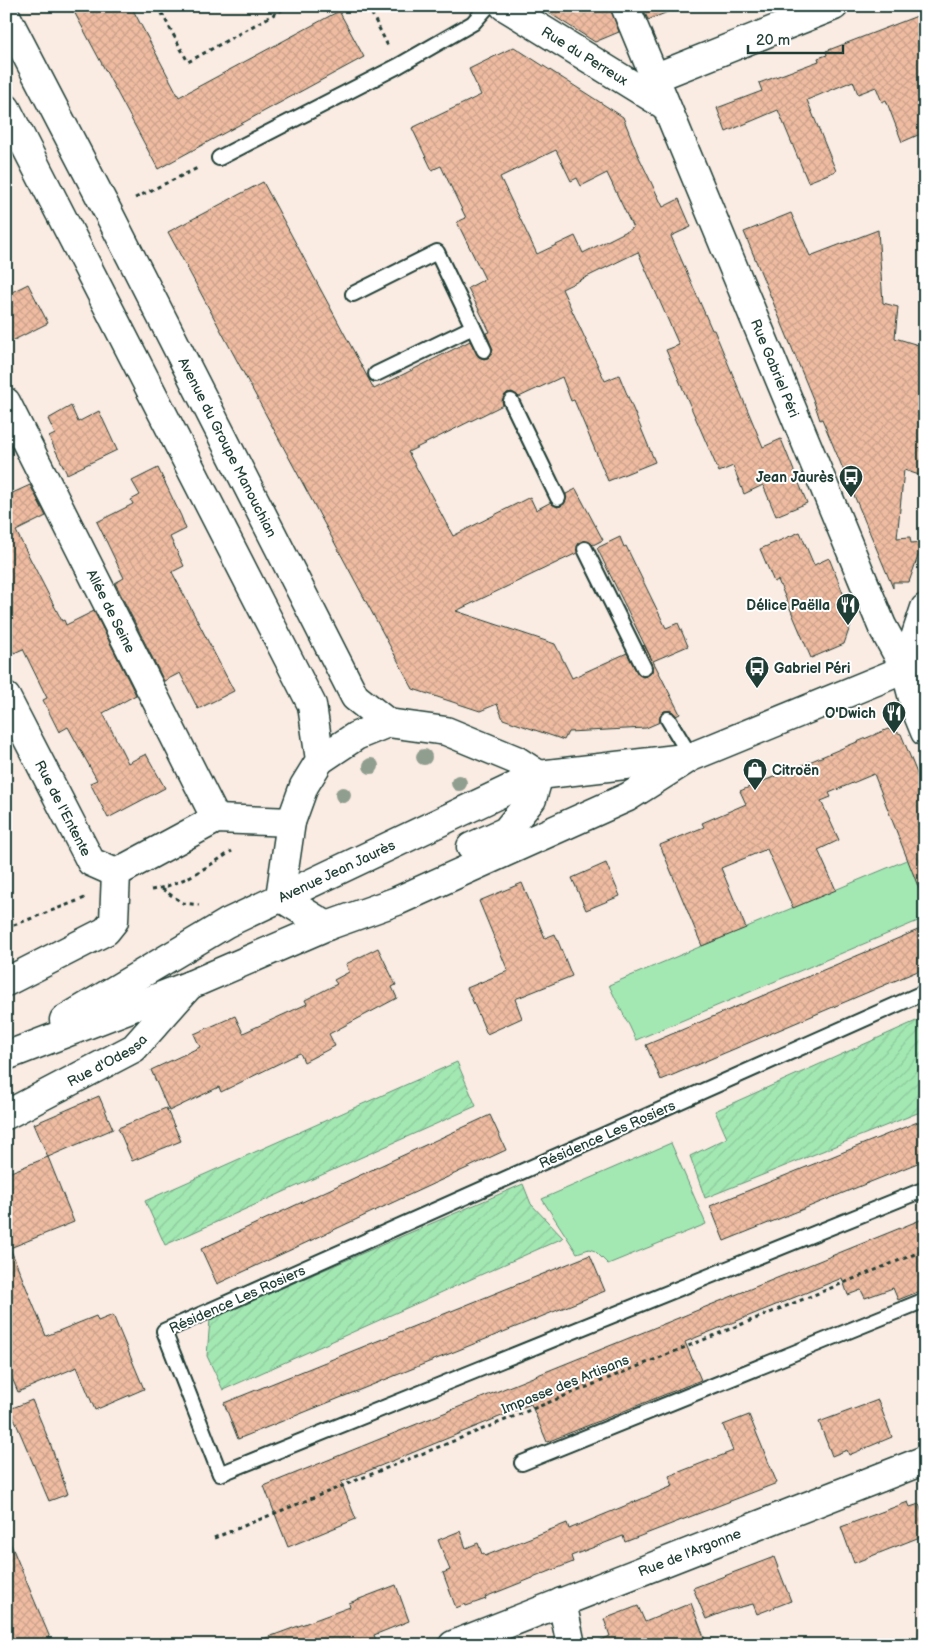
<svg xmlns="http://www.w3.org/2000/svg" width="931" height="1651" viewBox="0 0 931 1651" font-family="'Balsamiq Sans',sans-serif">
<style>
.grass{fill:#a3e8b3;stroke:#619274}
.garden{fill:url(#garden-furrows);stroke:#619274}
.building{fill:url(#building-cross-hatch);stroke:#1f3d34;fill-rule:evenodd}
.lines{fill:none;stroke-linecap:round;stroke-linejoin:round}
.lane-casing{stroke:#1f3d34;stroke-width:18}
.street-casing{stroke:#1f3d34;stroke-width:31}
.secondary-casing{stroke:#1f3d34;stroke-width:31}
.path{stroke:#1f3d34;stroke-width:3;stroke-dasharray:4 4;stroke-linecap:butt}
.lane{stroke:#fff;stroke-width:14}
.street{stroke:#fff;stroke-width:28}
.secondary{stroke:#fff;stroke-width:28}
.tree{fill:#909e90}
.labels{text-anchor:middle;stroke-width:4;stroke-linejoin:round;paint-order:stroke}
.street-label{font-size:14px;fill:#1f3d34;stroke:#fff}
.poi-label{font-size:14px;font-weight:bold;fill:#1f3d34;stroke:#fff;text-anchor:end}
</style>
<defs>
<pattern id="garden-furrows" width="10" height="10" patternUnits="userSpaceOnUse" patternTransform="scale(1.25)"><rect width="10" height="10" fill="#a3e8b3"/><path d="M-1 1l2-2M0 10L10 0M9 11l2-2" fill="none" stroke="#8cc89b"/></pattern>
<pattern id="building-cross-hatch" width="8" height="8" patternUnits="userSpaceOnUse" patternTransform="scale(1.25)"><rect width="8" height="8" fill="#efbca1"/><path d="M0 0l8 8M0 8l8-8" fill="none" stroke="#cca28b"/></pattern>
</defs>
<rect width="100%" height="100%" fill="#faebe3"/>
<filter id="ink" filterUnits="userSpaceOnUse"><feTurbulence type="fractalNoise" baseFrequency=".02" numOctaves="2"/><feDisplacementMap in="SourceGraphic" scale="10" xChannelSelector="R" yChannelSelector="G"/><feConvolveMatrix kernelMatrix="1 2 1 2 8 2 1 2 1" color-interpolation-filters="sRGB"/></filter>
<g filter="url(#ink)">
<g class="grass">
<path d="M923 853 925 860V918L636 1040C628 1021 617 1004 609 985Z"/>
<path d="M671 1143 706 1224 608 1264 595 1251 589 1249 577 1253 542 1199Z"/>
</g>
<g class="garden">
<path d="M925 1017V1110L705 1198 690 1156 727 1138 715 1111Z"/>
<path d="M457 1062 476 1106 165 1245 145 1201Z"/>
<path d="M523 1184 531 1204 563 1238 223 1390 207 1356 210 1319Z"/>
</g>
<g class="building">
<path d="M71 6H131L179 97 339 11 364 57 158 169Z"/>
<path d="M538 6H610L619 32 595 42Z"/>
<path d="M642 6H680V7L648 20Z"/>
<path d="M925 13V132L902 142 886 100 882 102 876 87 858 94 853 81 807 100 836 171 808 182 778 110 726 132 717 108 762 91 759 83 819 61 818 58 827 55 826 51Z"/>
<path d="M514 47 623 117 638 155 663 207 679 199 691 227 671 236 712 330H714L763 447 781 439 807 503 776 516 763 485 744 494 733 466 719 472 666 350 679 345 638 252 562 289 605 381 619 375 655 462 608 481 574 400 571 401 562 377 519 397 512 392 507 393 502 400 503 405 408 452 453 536 530 497 536 510 551 502 557 507 561 506 565 502 566 494 576 489 603 540 593 545 589 542 582 541 578 545 577 553 456 611 555 644 572 678 627 653 639 675 643 677 647 676 652 672 653 668 643 646 644 645 652 660 597 548 620 537 624 547 626 546 666 628 678 623 688 646 653 661 680 714 676 716 672 711H664L660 715V722L646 728 568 732 564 740 503 719 497 704 480 711 413 689 168 232 263 182 374 389 470 341 479 357 484 359 488 358 491 354 493 350 486 333 490 332 468 288 485 279 457 222 466 218 441 166 432 170 412 128 481 95 469 69ZM556 150 571 181 577 178 581 186 607 173 633 228 583 253 575 236 537 254 500 177Z"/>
<path d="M791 213 810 256 878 230 883 303 898 307 895 338 925 347V477L904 470 897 538 910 537 911 543 923 542 909 582H893V588L822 419 820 420 813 399 744 232Z"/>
<path d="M28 284 48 323 6 344V295Z"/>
<path d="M71 406 78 422 99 411 117 450 67 474 49 437 55 434 48 419Z"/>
<path d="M158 468 181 516 186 529 170 537 184 566 172 572 234 691 198 709 180 673 164 681 115 583 124 578 97 522 133 504 131 500 140 495 132 481Z"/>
<path d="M30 485 46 516 16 531 62 621 64 620 66 625 94 611 136 695 103 713 128 763 146 754 165 788 108 818 90 783 97 780 68 727 59 732 43 700 47 698 23 649 14 653 6 638V496Z"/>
<path d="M800 532 814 565 829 558 853 618 844 644 811 658 778 580 774 582 760 549Z"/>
<path d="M888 729 901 734 925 793V899H923L874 774 829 793 831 797 821 801 839 840 818 850 836 890 793 908 767 849 721 868 746 928 702 946 660 845 704 827 702 823 746 804 740 791Z"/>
<path d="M606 863 620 896 586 910 572 878Z"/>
<path d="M522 883 545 938 555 934 572 976 515 999 522 1018 487 1034 467 988 508 971 479 901Z"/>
<path d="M925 927V968L661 1080 646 1045Z"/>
<path d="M378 948 396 985 392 987 397 998 329 1034 335 1046 304 1062 300 1053 221 1092 219 1087 169 1111 151 1070 200 1047 194 1034 235 1016 243 1033 307 1004 305 1000 337 984 334 980 349 972 346 964Z"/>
<path d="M99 1096 113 1129 48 1157 74 1222 10 1248 46 1336 96 1316 98 1321 113 1315 144 1389 95 1410 77 1367 18 1392 6 1364V1174L48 1157 34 1124Z"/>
<path d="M166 1108 181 1141 132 1161 118 1128Z"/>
<path d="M490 1115 506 1150 217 1284 201 1249Z"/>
<path d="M925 1119V1160L724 1241 710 1206Z"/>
<path d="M925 1218V1289L898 1300 893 1288 865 1298 861 1290 848 1295 842 1278 685 1342 701 1380 547 1442 531 1404 341 1482 356 1519 288 1547 264 1486Z"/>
<path d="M590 1255 605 1291 238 1439 224 1403Z"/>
<path d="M32 1400 50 1443 68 1494 49 1501 10 1409Z"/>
<path d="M878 1400 892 1437 849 1455 847 1450 832 1456 819 1422Z"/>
<path d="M749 1415 777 1483 625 1542 623 1536 571 1556 573 1562 485 1597 486 1599 466 1606 465 1604 456 1608 443 1573 450 1570 438 1540 460 1531 466 1548 478 1543 482 1554 484 1553 485 1556 567 1523 569 1529 673 1486 669 1476 733 1451 723 1425Z"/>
<path d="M908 1502 910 1507 919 1504 925 1520V1535L854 1563 841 1527Z"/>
<path d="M6 1535H7L53 1645H6Z"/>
<path d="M774 1557 791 1601 757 1614 753 1604 729 1610 706 1619 693 1588Z"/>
<path d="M396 1585 409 1621 374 1635 378 1645H256L255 1642 350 1607 349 1603Z"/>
<path d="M691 1603 707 1645H591L610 1636 604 1619 638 1606 645 1622Z"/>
</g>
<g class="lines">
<defs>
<g id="lane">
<path d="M219 158 398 66 473 23 488 6"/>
<path d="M353 294 437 252 484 350"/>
<path d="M376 374 473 327"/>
<path d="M511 401 558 498"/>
<path d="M585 549 644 668"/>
<path d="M668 719 691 757"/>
<path d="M925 992 164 1331 220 1474 925 1189"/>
<path d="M522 1463 925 1300"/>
</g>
<g id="street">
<path id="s1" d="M504 6 666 106"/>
<path id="s2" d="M625 6 882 626 905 668 916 710 925 732"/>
<path d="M654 78 834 6"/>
<path id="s3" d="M6 402 216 819"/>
<path d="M905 668 925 608"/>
<path id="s4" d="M6 697 91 862 116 873"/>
<path d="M116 873 216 819 291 822"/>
<path d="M6 982 106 931 114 921 116 873"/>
<path id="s5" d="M6 1115 134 1048 190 985"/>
<path d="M562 1602 571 1645"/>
<path id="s6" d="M453 1645 925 1460"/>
</g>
<g id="secondary">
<path id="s7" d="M6 16 108 212 355 697 388 723 446 731 516 760 539 775"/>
<path d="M6 108 312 705 320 760 304 786 291 822 280 897"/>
<path d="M320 760 356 736 388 723"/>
<path d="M471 847 506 831 532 799 539 775"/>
<path d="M280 897 327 926"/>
<path id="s8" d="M64 1020 227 923 539 775 685 758"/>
<path d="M6 1056 190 985 327 926 397 901 628 797 691 757 925 661"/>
</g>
</defs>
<use href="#lane" class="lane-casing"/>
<use href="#street" class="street-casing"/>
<use href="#secondary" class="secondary-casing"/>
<g class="path">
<path d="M158 6 188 62 289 6"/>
<path d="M368 6 388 46"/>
<path d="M135 198 200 167"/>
<path d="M162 889 183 903 199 905"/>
<path d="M151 890C181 885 207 867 232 851"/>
<path d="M6 928 85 898"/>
<path d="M214 1538 925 1250"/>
</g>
<use href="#lane" class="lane"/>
<use href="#street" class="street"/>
<use href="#secondary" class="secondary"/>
</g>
<g class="tree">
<circle cx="424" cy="757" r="8"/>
<circle cx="371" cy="766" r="8"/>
<circle cx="459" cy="783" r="8"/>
<circle cx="343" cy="795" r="8"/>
</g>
</g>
<defs>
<symbol id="bus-pin" viewBox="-11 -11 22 30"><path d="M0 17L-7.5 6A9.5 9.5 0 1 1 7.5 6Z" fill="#1f3d34" stroke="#fff"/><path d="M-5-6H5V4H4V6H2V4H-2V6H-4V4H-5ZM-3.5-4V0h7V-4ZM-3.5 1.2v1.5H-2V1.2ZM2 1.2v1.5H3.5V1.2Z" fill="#fff"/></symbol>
<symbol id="restaurant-pin" viewBox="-11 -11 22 30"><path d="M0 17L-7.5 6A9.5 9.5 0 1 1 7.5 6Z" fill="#1f3d34" stroke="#fff"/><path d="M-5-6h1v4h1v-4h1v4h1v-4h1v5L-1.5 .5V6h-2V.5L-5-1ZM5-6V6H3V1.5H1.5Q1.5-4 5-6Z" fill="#fff"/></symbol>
<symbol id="shop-pin" viewBox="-11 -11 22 30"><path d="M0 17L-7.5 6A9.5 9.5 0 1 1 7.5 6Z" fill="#1f3d34" stroke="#fff"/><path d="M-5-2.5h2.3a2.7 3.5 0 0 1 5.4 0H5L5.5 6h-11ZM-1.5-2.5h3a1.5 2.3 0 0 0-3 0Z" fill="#fff"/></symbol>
</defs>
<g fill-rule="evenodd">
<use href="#bus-pin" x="837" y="463" width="28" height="38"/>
<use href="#restaurant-pin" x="834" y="591" width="28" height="38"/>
<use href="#bus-pin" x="743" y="654" width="28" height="38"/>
<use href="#restaurant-pin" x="880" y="699" width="28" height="38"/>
<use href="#shop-pin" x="741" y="756" width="28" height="38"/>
</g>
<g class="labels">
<g class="street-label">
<text dy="5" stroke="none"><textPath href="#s1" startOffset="95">Rue du Perreux</textPath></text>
<text dy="5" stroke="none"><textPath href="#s2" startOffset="392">Rue Gabriel Péri</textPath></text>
<text dy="5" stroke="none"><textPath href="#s7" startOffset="485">Avenue du Groupe Manouchian</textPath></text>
<text dy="5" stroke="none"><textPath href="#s3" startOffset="234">Allée de Seine</textPath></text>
<text dy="5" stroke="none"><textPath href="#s4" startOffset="125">Rue de l'Entente</textPath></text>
<text dy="5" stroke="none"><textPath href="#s8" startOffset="311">Avenue Jean Jaurès</textPath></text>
<text dy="5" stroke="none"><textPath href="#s5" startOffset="115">Rue d'Odessa</textPath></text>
<text transform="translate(607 1134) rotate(-24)" y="5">Résidence Les Rosiers</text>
<text transform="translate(237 1299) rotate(-24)" y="5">Résidence Les Rosiers</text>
<text transform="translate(565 1384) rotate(-22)" y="5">Impasse des Artisans</text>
<text dy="5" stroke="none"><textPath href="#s6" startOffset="254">Rue de l'Argonne</textPath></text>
</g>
<g class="poi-label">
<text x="834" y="482">Jean Jaurès</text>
<text x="830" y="610">Délice Paëlla</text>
<text x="774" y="673" text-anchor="start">Gabriel Péri</text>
<text x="876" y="718">O'Dwich</text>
<text x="772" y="775" text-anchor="start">Citroën</text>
</g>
</g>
<rect width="931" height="1651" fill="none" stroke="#fff" stroke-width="25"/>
<rect x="12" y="12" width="906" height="1626" fill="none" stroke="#1f3d34" stroke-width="2" filter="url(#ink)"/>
<path d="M748 45v8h95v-8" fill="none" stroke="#1f3d34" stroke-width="2.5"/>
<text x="756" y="45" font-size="15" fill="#1f3d34" stroke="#ffffff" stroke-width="4" paint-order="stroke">20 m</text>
</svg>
